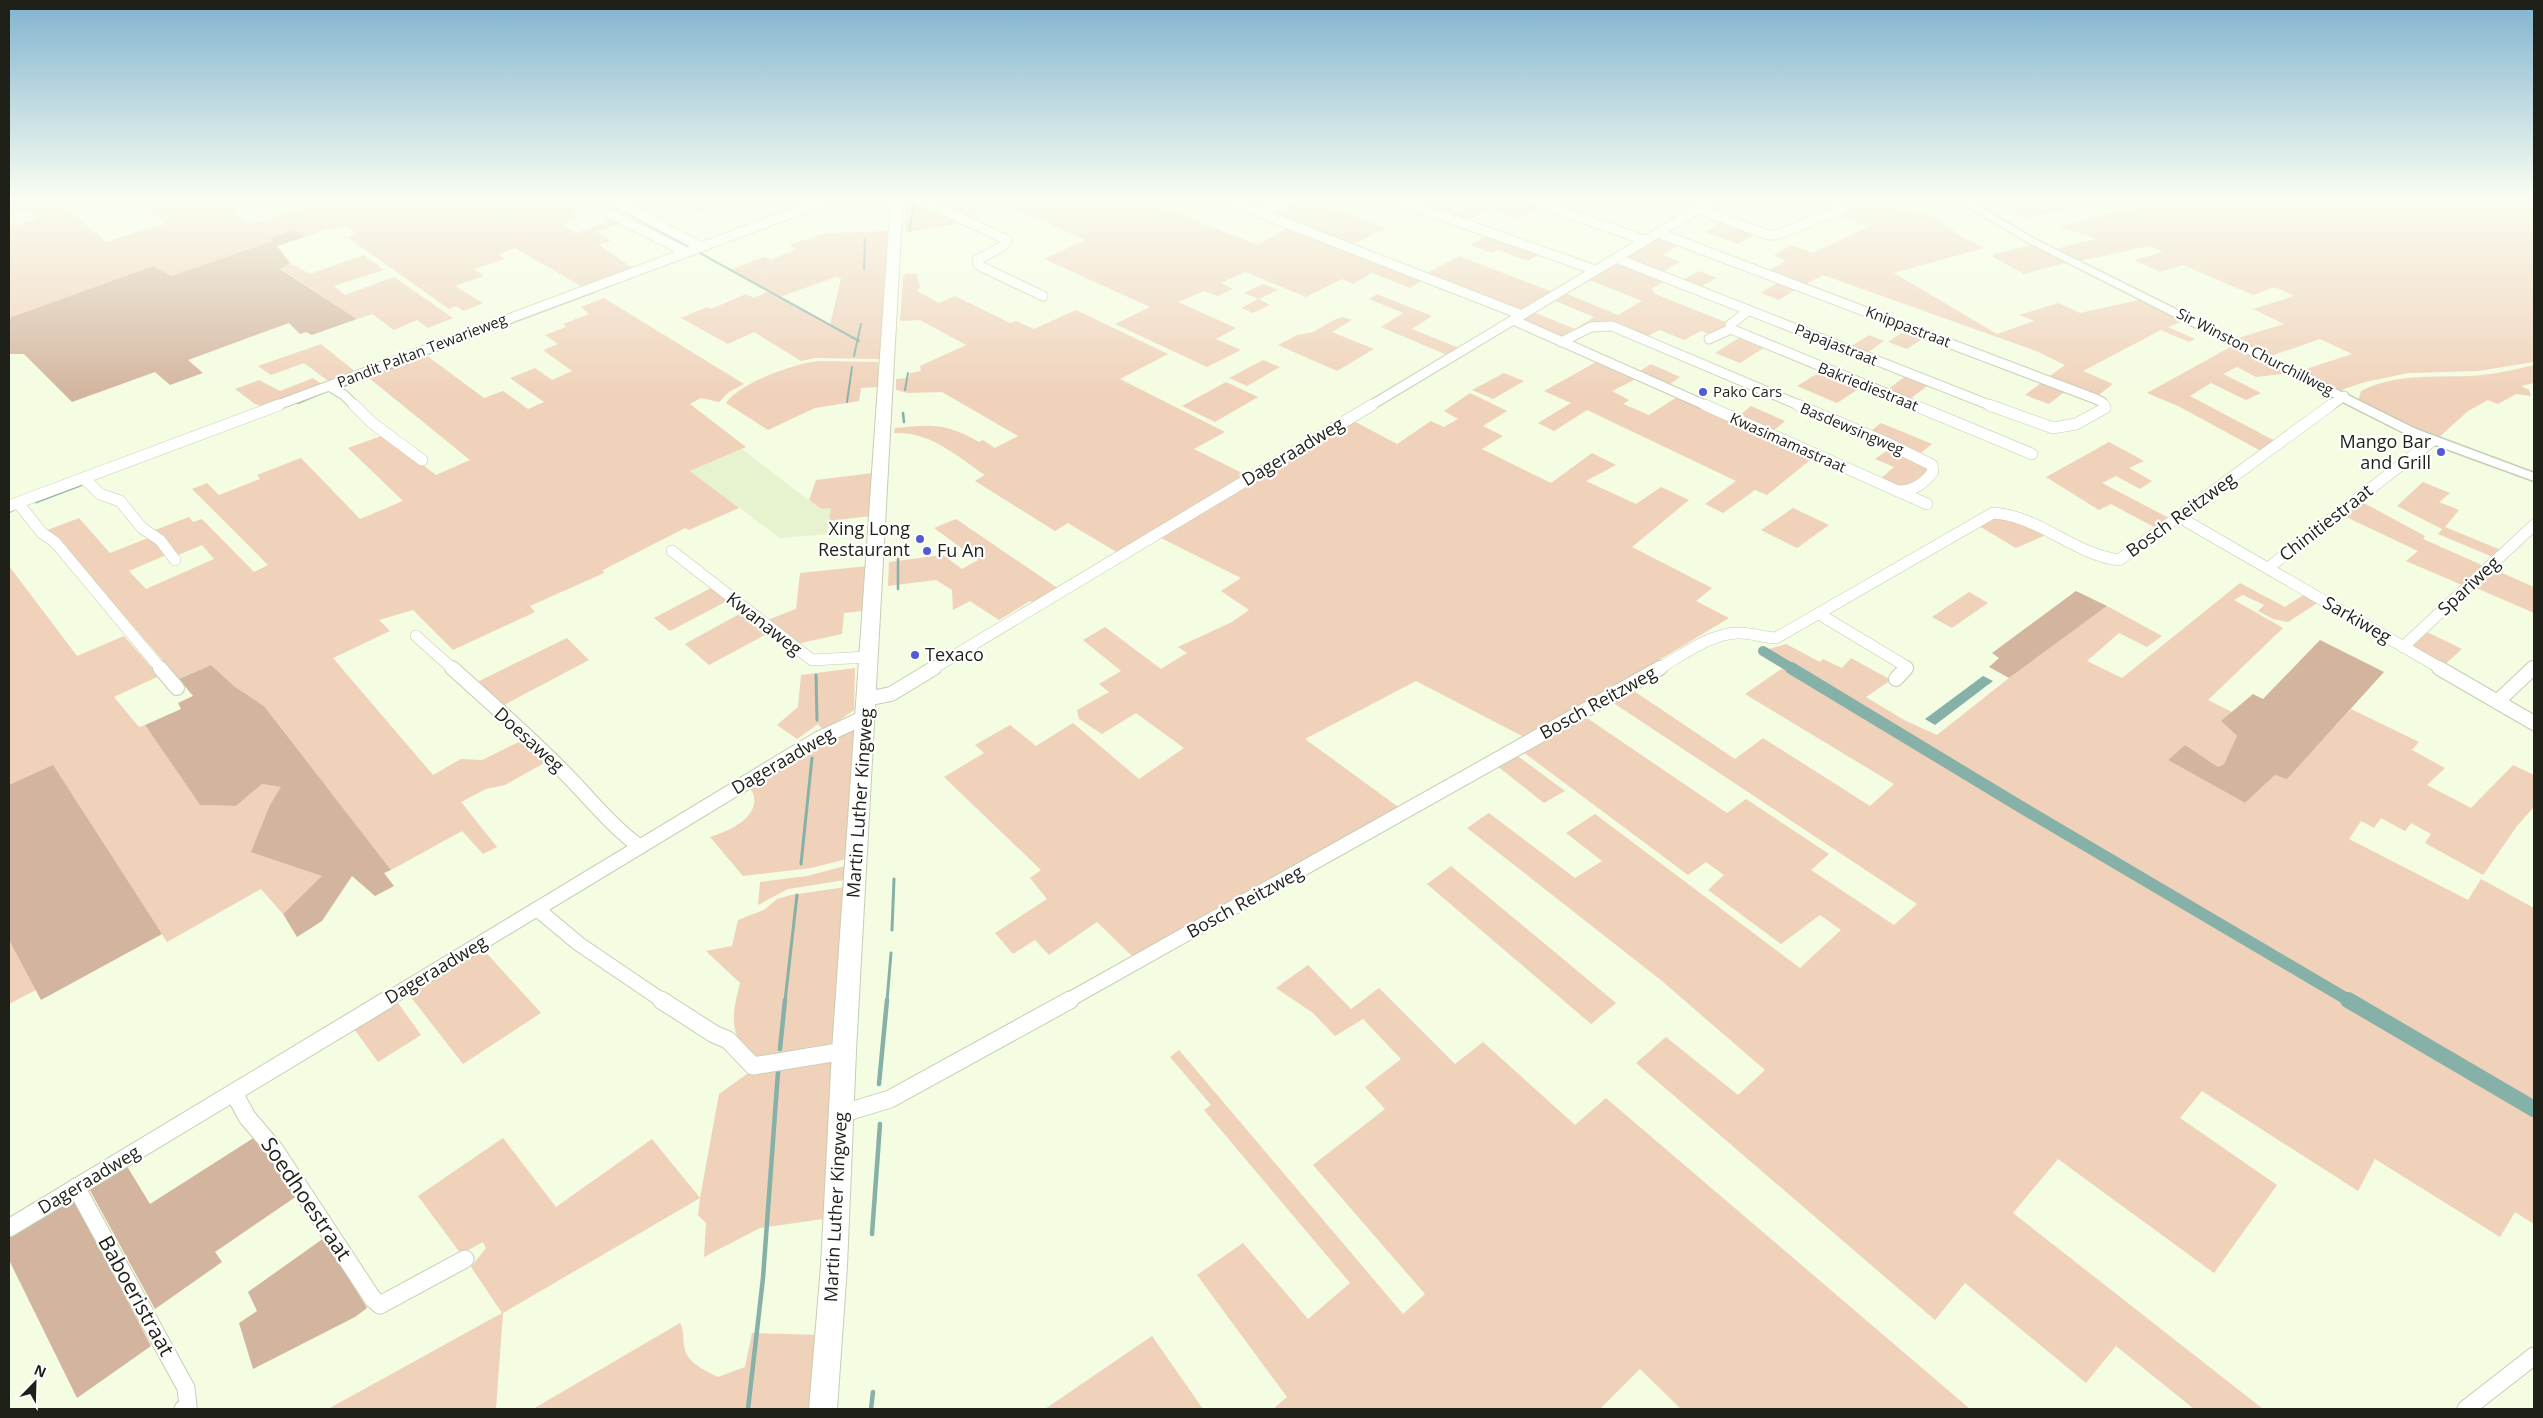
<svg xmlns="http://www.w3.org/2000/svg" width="2543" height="1418" viewBox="0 0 2543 1418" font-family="'Open Sans',sans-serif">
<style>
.built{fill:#e7f2cf}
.green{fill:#f0d1ba;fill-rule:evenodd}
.forest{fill:#d3b49e}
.water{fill:#86b1a9}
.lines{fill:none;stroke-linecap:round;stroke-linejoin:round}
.stream-far3{stroke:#86b1a9;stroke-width:2}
.stream-far2{stroke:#86b1a9;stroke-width:2.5}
.stream-far1{stroke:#86b1a9;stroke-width:3}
.stream{stroke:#86b1a9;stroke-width:4.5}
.canal-far2{stroke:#86b1a9;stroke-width:10}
.canal-far1{stroke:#86b1a9;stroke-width:12}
.canal{stroke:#86b1a9;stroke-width:16}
.minor-far3-casing{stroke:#c6ceb3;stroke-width:11}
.minor-far2-casing{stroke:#c6ceb3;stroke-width:12}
.minor-far1-casing{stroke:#c6ceb3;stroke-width:16}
.minor-casing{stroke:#c6ceb3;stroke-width:19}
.tertiary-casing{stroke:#c6ceb3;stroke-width:3}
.primary-casing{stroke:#c6ceb3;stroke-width:2}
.minor-far3{stroke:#fff;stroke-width:9}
.minor-far2{stroke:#fff;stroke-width:11}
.minor-far1{stroke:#fff;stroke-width:14}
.minor{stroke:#fff;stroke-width:17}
.tertiary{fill:#fff;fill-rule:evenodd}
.primary{fill:#fff;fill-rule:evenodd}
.poi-dot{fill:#545ad1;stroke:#fff;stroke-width:2}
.labels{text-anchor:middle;stroke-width:4.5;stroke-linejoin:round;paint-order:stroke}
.far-street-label{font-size:15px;fill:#1f2118;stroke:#fff}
.far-poi-label{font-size:15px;fill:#1f2118;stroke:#fff;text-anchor:start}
.poi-label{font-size:18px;fill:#1f2118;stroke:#fff;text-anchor:end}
.street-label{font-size:18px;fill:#1f2118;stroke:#fff}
.near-street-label{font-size:21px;fill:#1f2118;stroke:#fff}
</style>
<rect width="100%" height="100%" fill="#f4fce1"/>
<path class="built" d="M742 449 820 509 831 508 827 534 780 538 690 471Z"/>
<g class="green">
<path d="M28 197H55L106 242 166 223 132 197H277L232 211 251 224 299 209 283 197H597L603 200 569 212 578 218 562 224 576 233 616 219 622 223 597 232 611 241 599 245 634 269 584 288 515 248 498 255 504 259 474 269 484 276 455 286 483 303 464 311 456 306 449 309 347 237 356 234 347 226 333 230 329 228 305 237 294 230 270 238 273 241 171 276 153 266 9 318V227L38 218 27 210 9 215V202Z"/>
<path d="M627 197H729L738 202 716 211 709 208 697 212 686 208 681 210 670 204 676 202 670 198 647 206 642 204 632 208 618 200Z"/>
<path d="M919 197H1138L1257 245 1291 227 1426 278 1410 288 1372 273 1353 284 1342 279 1306 297 1245 272 1221 283 1233 289 1218 296 1204 291 1178 302 1236 328 1216 339 1241 350 1207 367 1115 324 1150 307 1044 259 1085 240 1001 202 963 217Z"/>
<path d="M1303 197 1385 228 1349 247 1265 211Z"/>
<path d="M1454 197H1519L1543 205 1518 219 1489 209 1464 222 1430 211Z"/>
<path d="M1871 197 1890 207 1934 217 1961 236 1984 248 1894 273 1997 334 2035 321 2019 315 2059 303 2080 313 2143 299 2186 320 2168 327 2195 339 2189 342 2161 330 2083 371 2113 384 2096 397 2047 378 2065 365 2036 351 1823 275 1802 286 1765 272 1786 261 1774 255 1791 245 1813 253 1868 227 1836 215 1844 206Z"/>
<path d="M2069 197H2523L2534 202V362L2478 371 2408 373 2365 382 2341 390 2300 371 2352 354 2320 339 2271 356 2235 339 2284 324 2253 309 2294 296 2275 287 2253 295 2183 265 2160 272 2134 260 2163 252 2149 246 2079 261 2055 249 2096 239C2083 232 2072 233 2059 226L2133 208 2116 199 2025 218 2010 209Z"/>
<path d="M915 200 964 223 906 232V202Z"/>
<path d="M1725 220 1759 233 1738 244 1705 232Z"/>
<path d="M889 231 880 359 815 358 801 361 754 332 728 344 681 318 707 307 711 309 746 294 754 298 768 291 730 270 763 257 771 260 796 249 789 245 826 233ZM836 277 841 278 830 325 780 297Z"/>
<path d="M1491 234 1542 253 1528 261 1498 250 1492 253 1470 245Z"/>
<path d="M1659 237 1681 244 1662 255 1680 262 1661 273 1623 256Z"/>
<path d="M2032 245 2065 260V263L2024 274 1993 257 1994 254Z"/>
<path d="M364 255 384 270 334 286 345 295 394 277 453 318 428 328 417 320 394 330 372 314 357 319 280 268 290 263 310 274Z"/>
<path d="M1459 256 1553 292 1523 309H1516L1426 274Z"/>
<path d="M1615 262 1667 280 1652 288 1655 294 1728 323 1727 327 1709 334 1701 331 1684 340 1660 330 1644 338 1611 324 1564 338 1521 322 1522 318 1533 312 1575 329 1594 317 1553 300 1565 293 1618 315 1642 301 1587 279Z"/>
<path d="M1699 271 1717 278 1698 288 1680 282Z"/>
<path d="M906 274H917L920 287 917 291 939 303 955 296 1010 323 1016 321 1034 329 1076 310 1168 354 1120 379 1225 432 1194 449 1248 476 1118 553 1068 523 1055 531 975 481 985 475C957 456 930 431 894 433L895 428C931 424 947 423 979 442L983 440 995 448 1018 436 942 392 908 393 896 390V379L909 378 910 373 921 371 920 366 966 345 920 320 900 321 903 277Z"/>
<path d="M1781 280 1800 287 1779 300 1761 293Z"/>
<path d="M1263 284 1278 290 1259 299 1270 305 1253 313 1241 308 1258 299 1244 293Z"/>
<path d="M1377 294 1432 316 1412 329 1459 348 1447 355 1381 327 1403 313 1369 299Z"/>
<path d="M604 298 744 384 729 392 719 402 701 398 690 404 746 447 690 471 739 508 689 530 685 528 603 570 604 573 530 606 535 612 453 650 413 610 379 620 390 631 333 658 433 775 461 759 482 760 523 740 546 762 505 785 486 789 461 802 497 847 483 854 462 831 391 870 264 706 234 686 211 665 179 679 58 540 45 531 79 518 110 553 148 538 155 541 166 555 129 571 146 589 214 559 202 545 176 556 155 530 189 517 193 522 202 519 254 572 268 565 192 489 207 483 219 495 260 479 257 475 301 458 360 519 403 501 348 448 384 435 436 475 470 460 369 378 426 355 484 398 503 391 528 409 544 402 510 378 535 368 552 380 572 371 543 350 558 344 545 335 566 327 563 324 589 314 581 307Z"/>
<path d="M1343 317 1352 320 1332 332 1374 349 1337 371 1278 345 1297 335 1313 332 1336 319Z"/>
<path d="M1907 329 1927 336 1907 349 1888 342Z"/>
<path d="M1869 335 1884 341 1864 355 1848 348Z"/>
<path d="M1742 336 1767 346 1740 363 1715 353Z"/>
<path d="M321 344 357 373 331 383 304 363 271 375 258 366Z"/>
<path d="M2234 345 2291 373 2256 377 2237 367 2223 374 2261 393 2246 400 2211 383 2190 396 2275 441 2261 451 2178 406 2147 393Z"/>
<path d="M1263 360 1280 367 1247 386 1229 378Z"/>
<path d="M819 361 878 362V387L861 388 859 401 815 408 768 430 726 403C740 383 795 363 819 361Z"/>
<path d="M1596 362 1636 379 1612 391 1629 400 1623 404 1649 415 1677 397 1814 457 1767 495 1755 490 1723 513 1705 504 1736 481 1587 410 1554 431 1538 423 1571 403 1544 391Z"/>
<path d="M1651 364 1680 377 1666 387 1635 374Z"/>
<path d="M2534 365V383L2521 386 2529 390 2531 396 2516 394 2498 404 2488 400 2468 411 2436 440 2358 401 2361 391C2393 374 2434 377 2470 376 2491 375 2513 370 2534 365Z"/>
<path d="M1823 370 1863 386 1837 403 1797 386Z"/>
<path d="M1504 373 1524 381 1493 399 1472 390Z"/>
<path d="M1907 375 1930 384 1907 401 1884 392Z"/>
<path d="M313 378 324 386 265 407 255 404 235 389 259 380 280 391Z"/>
<path d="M2045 380 2068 389 2049 404 2025 395Z"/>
<path d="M1226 382 1258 397 1215 422 1182 406Z"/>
<path d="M1470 393 1507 411 1483 426 1503 436 1482 449 1551 483 1592 453 1616 465 1586 481 1636 504 1661 487 1689 500 1632 547 1712 588 1696 601 1729 618 1528 739 1416 681 1305 739 1401 809 1134 958 1097 922 1049 955 1035 940 1013 954 995 933 1047 899 1030 878 1041 870 944 777 984 753 975 745 1010 725 1036 746 1073 723 1139 779 1184 748 1136 713 1102 734 1079 719 1077 710 1109 692 1099 684 1121 671 1083 640 1105 627 1161 669 1187 653 1178 647 1232 622 1249 610 1221 591 1241 578 1157 536 1350 419 1397 444 1431 421 1444 427 1458 419 1444 411Z"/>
<path d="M1751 406 1785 421 1770 434 1735 419Z"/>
<path d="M1881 423 1932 444 1917 456 1867 434Z"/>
<path d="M2109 442 2144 461 2129 468 2152 481 2140 489 2116 476 2102 483 2169 518 2154 527 2111 504 2099 510 2046 477Z"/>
<path d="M1892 447 1931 469 1912 489 1878 481 1894 467 1875 459Z"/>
<path d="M873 473 871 516 829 521 831 508 821 509 809 500 816 480Z"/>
<path d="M2423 482 2450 493 2439 502 2459 510 2445 527 2501 550 2493 557 2438 534 2442 529 2397 506Z"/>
<path d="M2362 502 2425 536 2423 539 2484 566 2462 585 2406 561 2418 551 2342 515Z"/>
<path d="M1793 508 1829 525 1797 548 1761 530Z"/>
<path d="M2007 516 2046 535 2016 548 1979 526 1995 517Z"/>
<path d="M956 519 1059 589 1034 604 1030 601 999 620 970 601 953 610 952 590 936 580 888 586 889 562 943 555 962 569 978 560 934 528Z"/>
<path d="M9 566 77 656 124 636 159 676 114 697 139 727 145 725 200 805 236 806 262 784 282 787 270 805 323 876 283 914 261 889 167 942 53 766 9 785Z"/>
<path d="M868 566 862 611 844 613 842 634 796 644 765 621 796 609 800 573Z"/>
<path d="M2493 569 2534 587V613L2474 587Z"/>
<path d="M2240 583 2285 607 2305 594 2319 602 2288 622 2273 619 2258 611 2264 605 2243 595 2234 600 2283 628 2208 700 2232 712 2221 721 2237 736 2224 764 2218 767 2185 745 2168 760 2245 803 2275 775 2287 778 2351 709 2419 742 2412 750 2445 768 2427 785 2471 808 2513 765 2534 775V807L2517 826 2483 875 2425 843 2431 834 2411 823 2405 831 2381 818 2374 828 2361 821 2349 839 2468 900 2481 879 2534 908V1224L2515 1212 2500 1237 2375 1159 2358 1191 2202 1091 2180 1118 2277 1185 2214 1273 2058 1159 2013 1213 2263 1409H2194L2116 1346 2086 1383 1965 1283 1935 1320 1636 1063 1666 1037 1738 1095 1765 1070 1662 981 1467 828 1489 813 1575 878 1602 861 1566 833 1595 814 1800 968 1841 930 1820 915 1781 944 1708 890 1724 875 1706 862 1688 875 1523 752 1584 716 1727 813 1746 799 1829 854 1811 870 1894 925 1917 904 1612 702 1631 689 1735 759 1763 738 1870 806 1894 784 1745 694 1786 666 1763 651 1786 644 1820 662 1823 659 1842 668 1851 658 1891 680 1866 697 1904 720 1937 735 2009 678 2107 606 2162 636 2147 647 2119 633 2087 661 2122 678Z"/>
<path d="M713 587 729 600 670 631 654 618Z"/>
<path d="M1969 592 1988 603 1952 628 1932 617Z"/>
<path d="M743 612 767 634 709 665 685 644Z"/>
<path d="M2427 632 2462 649 2442 667 2409 647Z"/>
<path d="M567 638 589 660 500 707 475 683Z"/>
<path d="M855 668 854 710 824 731 818 724 797 739 777 725 798 707 801 675Z"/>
<path d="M850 730H857L847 859 811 868 743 876 710 837C726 832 758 819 754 797 754 793 750 789 749 786L824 738Z"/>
<path d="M1515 754 1565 791 1544 803 1496 765Z"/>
<path d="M845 866V880L788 889 758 905 760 882 807 876Z"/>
<path d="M1451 866 1616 1003 1591 1024 1427 884Z"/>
<path d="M846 887 835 1049 752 1059C728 1032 732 1016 740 983L706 951 732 946 738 920 764 910 777 899 791 895Z"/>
<path d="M9 940 36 990 9 1004Z"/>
<path d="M481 947 541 1013 463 1064 407 992Z"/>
<path d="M1308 965 1351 1009 1379 988 1455 1064 1483 1042 1575 1125 1606 1098 1970 1409H1681L1640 1369 1600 1409H1273L1287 1397 1197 1275 1243 1243 1308 1319 1350 1283 1204 1110 1211 1105 1170 1057 1179 1050 1403 1314 1425 1294 1313 1165 1385 1109 1365 1087 1401 1059 1363 1019 1335 1036 1313 1013 1276 988Z"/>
<path d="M395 999 421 1035 378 1062 352 1026Z"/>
<path d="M836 1058 823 1219 760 1228 704 1257 706 1223 698 1215 700 1198 503 1313 496 1409H328L502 1313 471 1267 486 1248 483 1242 461 1254 418 1196 503 1138 556 1207 652 1139 700 1198 719 1094 754 1069Z"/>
<path d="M680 1323C685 1332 682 1340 685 1350 689 1364 706 1371 718 1377L745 1367 752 1333 819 1335 812 1409H533Z"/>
<path d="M1152 1336 1203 1409H1045Z"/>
</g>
<g class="forest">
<path d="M294 230 305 237 277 246 290 263 280 269 357 319 312 335 306 332 300 334 289 323 188 360 203 373 170 385 155 372 72 402 24 354H9V318L153 266 171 276 273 241 270 238Z"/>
<path d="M2076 591 2107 606 2009 678 1989 667 1999 658 1992 653Z"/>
<path d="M2320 640 2384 672 2287 779 2275 775 2245 803 2168 760 2185 745 2218 767 2224 764 2237 736 2221 721 2253 694 2263 699Z"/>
<path d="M211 665 234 686 264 706 391 870 384 873 394 886 375 896 352 876 322 921 297 937 283 914 322 876 251 852 270 805 281 787 262 784 236 806 200 805 145 725 181 709 178 703 193 696 179 679Z"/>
<path d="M53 765 162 934 41 1000 9 940V785Z"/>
<path d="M255 1137 297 1196 215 1252 222 1262 155 1309 87 1185 125 1163 150 1204Z"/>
<path d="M72 1194 151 1346 77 1398 9 1260V1235Z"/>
<path d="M324 1238 367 1308 355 1317 253 1369 239 1323 257 1311 248 1292Z"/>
</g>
<path class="water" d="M1983 676 1993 681 1935 725 1925 719Z"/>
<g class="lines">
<g class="stream-far3">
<path d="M597 197 691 248"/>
<path d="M21 199 28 197"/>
<path d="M910 232 913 202"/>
<path d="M698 252 859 341"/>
<path d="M864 269 865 238"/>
<path d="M600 289 616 283"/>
<path d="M458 343 594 292"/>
<path d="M854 356 861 324"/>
<path d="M344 386 449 346"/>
<path d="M905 390 908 373"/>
<path d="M847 402 852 367"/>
<path d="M298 403 327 391"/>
</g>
<g class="stream-far2">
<path d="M903 413 904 422"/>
<path d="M36 502 81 485"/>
<path d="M9 512 15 509"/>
<path d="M898 559V589"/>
</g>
<g class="stream-far1">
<path d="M816 675 817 720"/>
<path d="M801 864 812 758"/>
<path d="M892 930 894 879"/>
<path d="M785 1001 797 895"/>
<path d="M887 1001 891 953"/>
</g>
<g class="stream">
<path d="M780 1049 785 1000"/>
<path d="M879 1084 887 1000"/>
<path d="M872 1234 880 1124"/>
<path d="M748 1409 763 1278 778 1072"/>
<path d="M871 1409 873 1392"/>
</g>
<path class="canal-far2" d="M1763 651 1793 669"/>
<path class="canal-far1" d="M1791 668 2021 807 2350 1001"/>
<path class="canal" d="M2348 1000 2534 1109"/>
<defs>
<g id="minor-far3">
<path d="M607 197 701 247"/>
<path d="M801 197 817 204"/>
<path d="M910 197 920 199 1007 240 1003 246 977 260 978 265 1043 296"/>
<path d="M1219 197 1522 315"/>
<path d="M1389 197 1595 270"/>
<path d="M1520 197 1645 240"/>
<path d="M9 200 20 197"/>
<path d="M1698 209 1768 235H1777L1843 209 1839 205 1814 197"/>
<path d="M1259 213 1301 197"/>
<path d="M610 214 686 252"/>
<path d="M1658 233 2096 399 2102 402 2104 406"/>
<path d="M1616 258 1992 406"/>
<path d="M1749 310 1730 325 1731 329 1917 406"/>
<path d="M1513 320 1707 406"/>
<path d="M1709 339 1731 329"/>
<path d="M1561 342 1591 327 1612 326 1801 406"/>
<path d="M329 386 344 395 355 406"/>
<path d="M275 406 835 197"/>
<path d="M1370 406 1718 197"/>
<path d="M2330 406 2344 396"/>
</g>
<g id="minor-far2">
<path d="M354 405 371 422 422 460"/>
<path d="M1705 405 1927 504"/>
<path d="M1798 405 1885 442 1932 465 1933 472C1923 484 1914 491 1898 491"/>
<path d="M1914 405 2032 454"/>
<path d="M1989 405 2053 428 2076 424 2105 408 2104 405"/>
<path d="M84 478 100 494 120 501 142 528 160 540 175 560"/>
<path d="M18 503 42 533 55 542 161 669"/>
<path d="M9 506 279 405"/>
<path d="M2179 517 2442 669"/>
<path d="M672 551 812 660 868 657"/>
<path d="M2268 568 2432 441"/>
<path d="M1819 614 1904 665 1906 669"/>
<path d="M416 636 453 669"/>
<path d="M2403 647 2534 525"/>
<path d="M932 669 1372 405"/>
<path d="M1658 669C1681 656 1709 634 1737 633 1750 632 1763 638 1776 638L1993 513C2040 516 2073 554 2119 560L2331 405"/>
<path d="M2532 669 2534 667"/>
</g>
<g id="minor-far1">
<path d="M160 668 177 688"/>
<path d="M452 668C489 701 526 734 561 769 588 796 610 825 640 847"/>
<path d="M2439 668 2534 723"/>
<path d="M1896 679 1906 668"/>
<path d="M866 699 891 694 934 668"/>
<path d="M2497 702 2533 668"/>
<path d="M537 909 579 944 663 1001"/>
<path d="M385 1001 818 739 865 717"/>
<path d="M1067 1001 1660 668"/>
</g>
<g id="minor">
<path d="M661 1000 714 1034 728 1040 753 1066 844 1051"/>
<path d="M234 1093 247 1117 275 1150 373 1299 380 1305 465 1259"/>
<path d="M841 1114 890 1099 1070 1000"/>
<path d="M76 1187 186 1388 188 1406 183 1409"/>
<path d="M9 1228 387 1000"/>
<path d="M2466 1409 2534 1356"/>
</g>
<path id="tertiary" d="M1951 197H1963L2035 239 2416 429 2534 473V481L2408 435 2029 243Z"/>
<path id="primary" d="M891 197H903L856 1051 847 1266 837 1409H809L821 1266 832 1051Z"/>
</defs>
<use href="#minor-far3" class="minor-far3-casing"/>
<use href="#minor-far2" class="minor-far2-casing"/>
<use href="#minor-far1" class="minor-far1-casing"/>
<use href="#minor" class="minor-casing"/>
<use href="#tertiary" class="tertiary-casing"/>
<use href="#primary" class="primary-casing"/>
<use href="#minor-far3" class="minor-far3"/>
<use href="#minor-far2" class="minor-far2"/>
<use href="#minor-far1" class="minor-far1"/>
<use href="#minor" class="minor"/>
<use href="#tertiary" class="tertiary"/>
<use href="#primary" class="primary"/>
</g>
<linearGradient id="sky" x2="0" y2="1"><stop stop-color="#81b3cf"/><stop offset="0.5" stop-color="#fafef2"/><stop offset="1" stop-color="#fafef2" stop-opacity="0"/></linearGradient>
<rect width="2543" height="396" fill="url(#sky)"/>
<g class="poi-dot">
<circle cx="1703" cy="392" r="5"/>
<circle cx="2441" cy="452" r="5"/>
<circle cx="920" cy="539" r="5"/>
<circle cx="927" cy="551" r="5"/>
<circle cx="915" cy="655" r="5"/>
</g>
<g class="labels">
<g class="far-street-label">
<text transform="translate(1908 327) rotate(21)" y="5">Knippastraat</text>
<text transform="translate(1836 345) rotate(22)" y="5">Papajastraat</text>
<text transform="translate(422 351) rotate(-21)" y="5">Pandit Paltan Tewarieweg</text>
<text transform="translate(2255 352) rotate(27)" y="5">Sir Winston Churchillweg</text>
<text transform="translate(1868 387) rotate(22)" y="5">Bakriediestraat</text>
<text transform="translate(1852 429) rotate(23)" y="5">Basdewsingweg</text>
<text transform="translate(1788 443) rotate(24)" y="5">Kwasimamastraat</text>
</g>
<g class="far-poi-label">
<text x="1713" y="397">Pako Cars</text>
</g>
<g class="poi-label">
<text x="2431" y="448">Mango Bar<tspan x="2431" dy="21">and Grill</tspan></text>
<text x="910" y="535">Xing Long<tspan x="910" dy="21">Restaurant</tspan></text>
<text x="937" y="557" text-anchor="start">Fu An</text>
<text x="925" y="661" text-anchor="start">Texaco</text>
</g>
<g class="street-label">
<text transform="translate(1293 452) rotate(-31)" y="6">Dageraadweg</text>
<text transform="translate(2181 515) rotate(-36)" y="6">Bosch Reitzweg</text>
<text transform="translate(2326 523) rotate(-38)" y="6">Chinitiestraat</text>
<text transform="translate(2469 586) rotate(-43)" y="6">Spariweg</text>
<text transform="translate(2357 620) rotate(30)" y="6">Sarkiweg</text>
<text transform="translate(764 624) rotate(38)" y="6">Kwanaweg</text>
<text transform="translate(1598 703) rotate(-29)" y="6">Bosch Reitzweg</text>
<text transform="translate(529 740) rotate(42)" y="6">Doesaweg</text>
<text transform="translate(783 761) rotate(-30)" y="6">Dageraadweg</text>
<text transform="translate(860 803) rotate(-86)" y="6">Martin Luther Kingweg</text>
<text transform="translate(1245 902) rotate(-29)" y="6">Bosch Reitzweg</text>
<text transform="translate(436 970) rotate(-31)" y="6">Dageraadweg</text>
<text transform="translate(89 1180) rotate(-31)" y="6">Dageraadweg</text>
<text transform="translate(836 1207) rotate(-87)" y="6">Martin Luther Kingweg</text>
</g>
<g class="near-street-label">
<text transform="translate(306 1199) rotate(56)" y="7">Soedhoestraat</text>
<text transform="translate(136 1296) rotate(61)" y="7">Baboeristraat</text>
</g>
</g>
<rect width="2543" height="1418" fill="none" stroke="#1f2118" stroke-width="20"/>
<g transform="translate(35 1383) rotate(23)" stroke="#ffffff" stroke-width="4" paint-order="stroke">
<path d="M0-4L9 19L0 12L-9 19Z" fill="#1f2118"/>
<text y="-8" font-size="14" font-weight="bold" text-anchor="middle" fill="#1f2118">N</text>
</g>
</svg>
